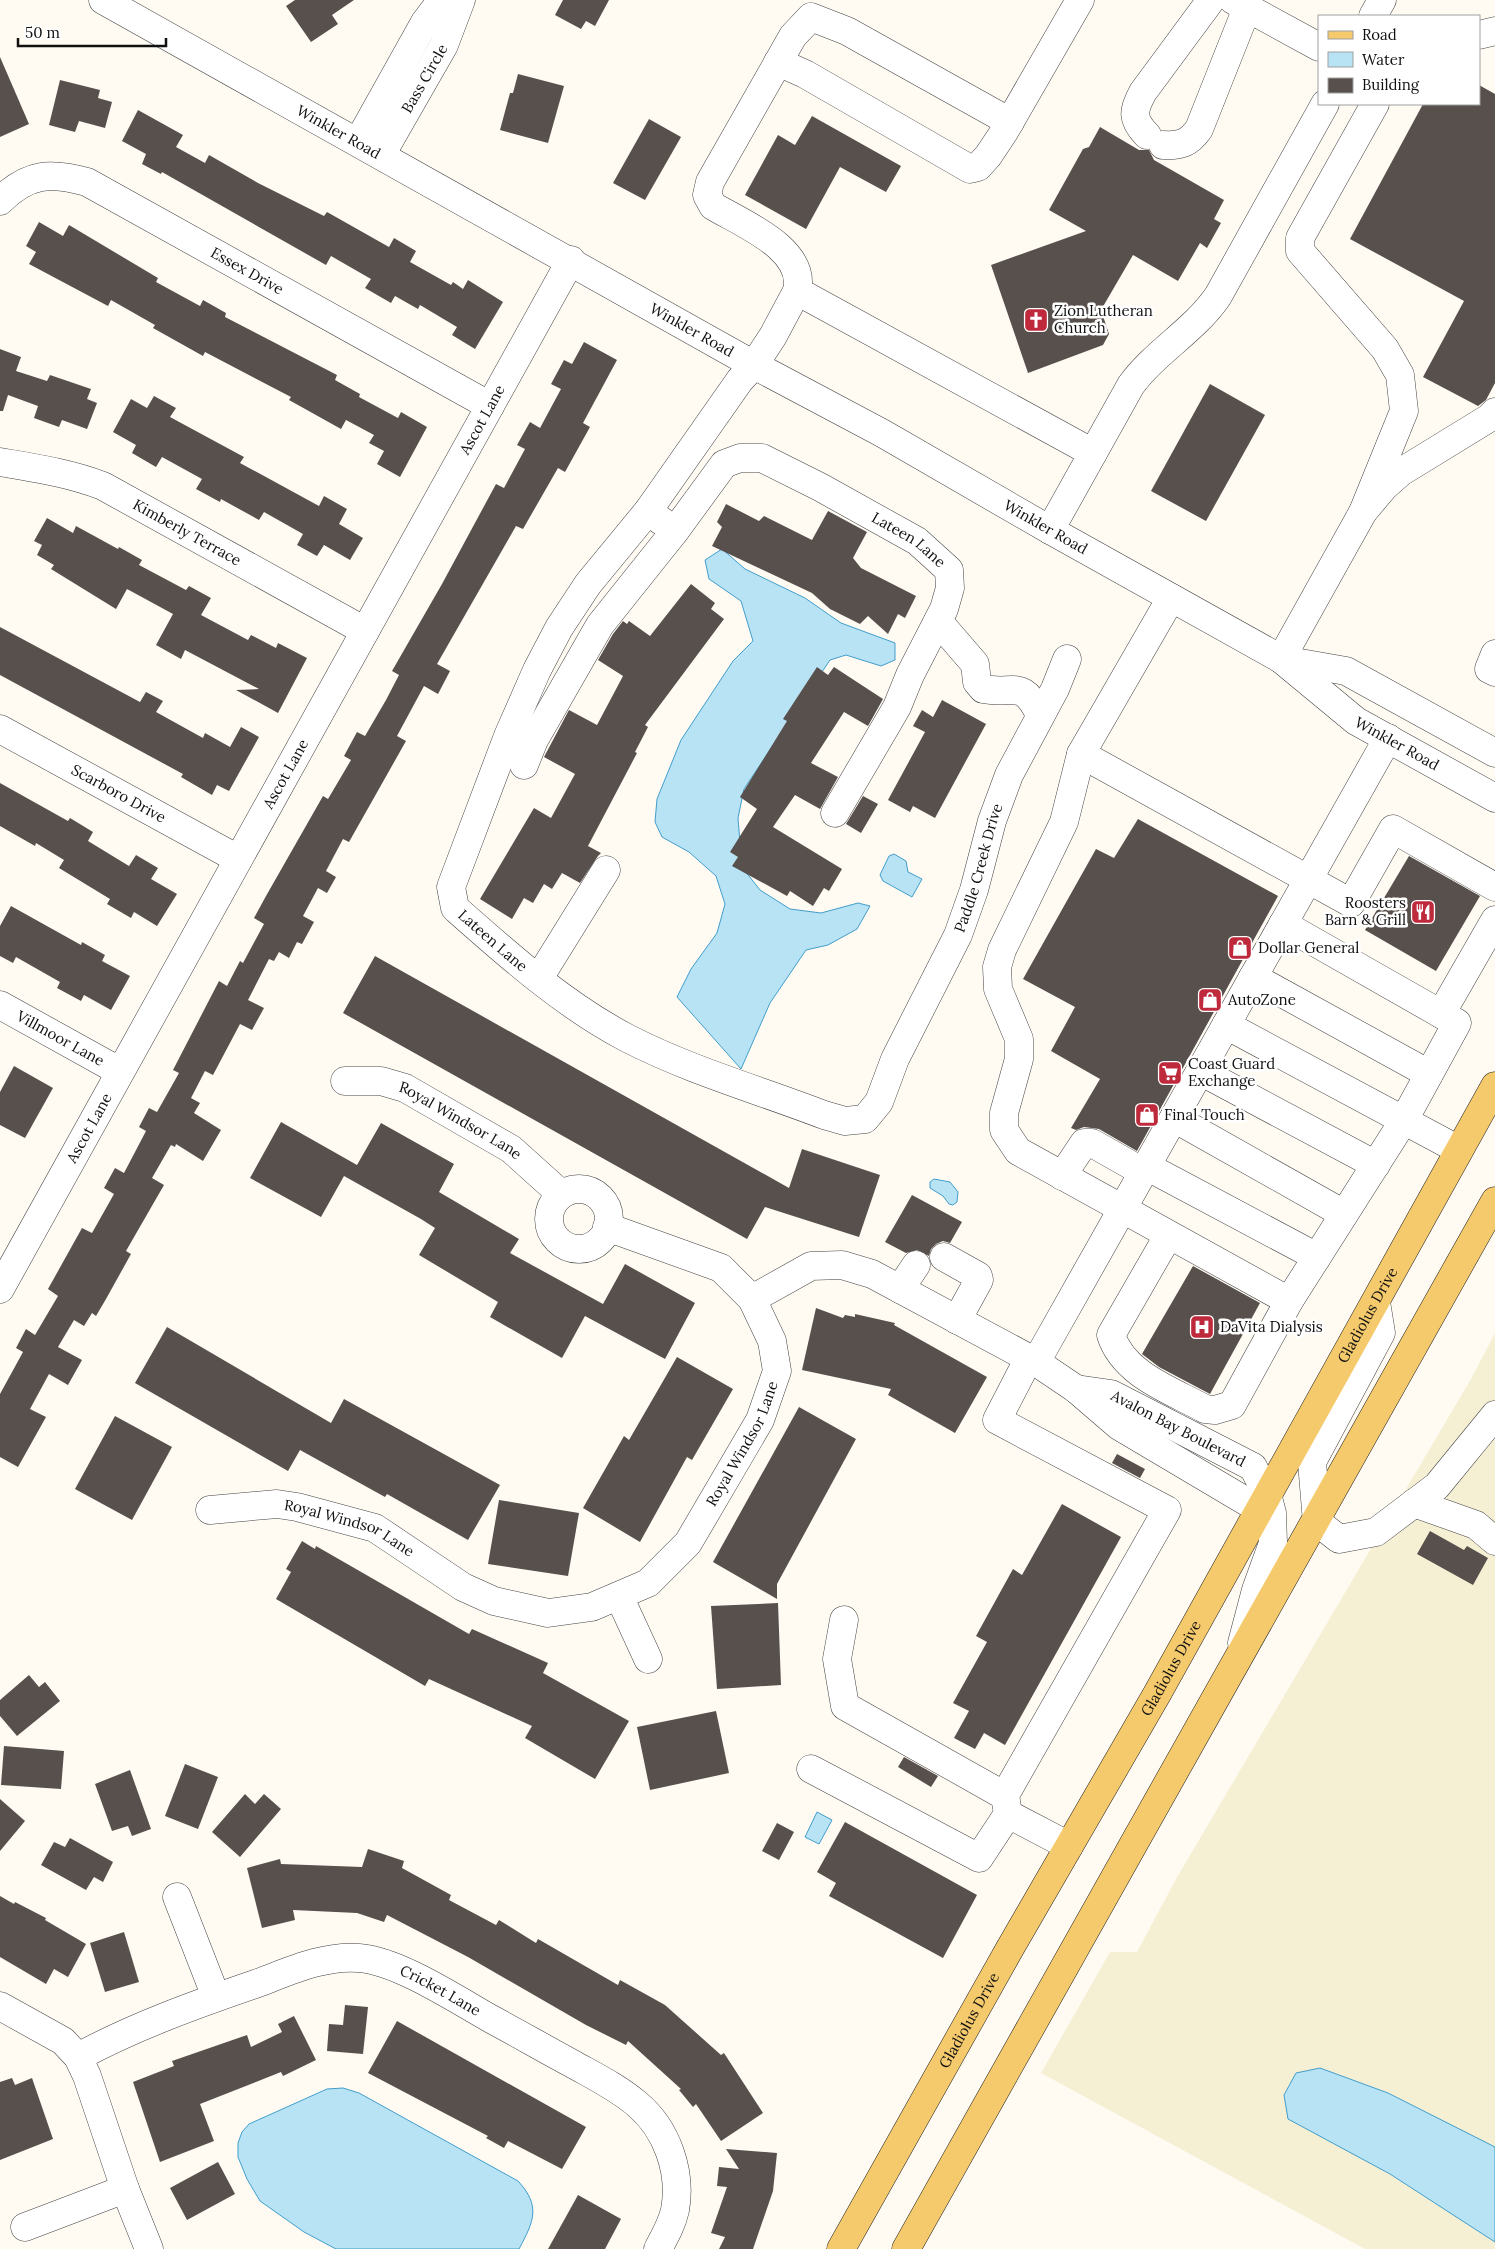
<svg xmlns="http://www.w3.org/2000/svg" width="1495" height="2249" viewBox="0 0 1495 2249" font-family="Lora,serif">
<style>
.farmland{fill:#f5efd3}
.water{fill:#b8e3f5;stroke:#419dcb}
.building{fill:#58504c}
.lines{fill:none;stroke-linecap:round;stroke-linejoin:round}
.minor-casing{stroke:#434343;stroke-width:29}
.major-casing{stroke:#212121;stroke-width:29}
.minor{stroke:#fff;stroke-width:28}
.major{stroke:#f5ca6c;stroke-width:28}
.labels{text-anchor:middle;stroke-width:5;stroke-linejoin:round;paint-order:stroke}
.street-label{font-size:15px;fill:#101010;stroke:#fff}
.poi-label{font-size:15px;fill:#101010;stroke:#fff;text-anchor:start}
</style>
<rect width="100%" height="100%" fill="#fffbf3"/>
<path class="farmland" d="M1495 1333V2147L1388 2093 1320 2068 1288 2119 1390 2174 1495 2242V2249H1365L1041 2073 1110 1952H1137L1176 1879 1471 1379Z"/>
<g class="water">
<path d="M722 549 745 569 805 598 841 623 895 643V660L881 666 846 655 830 660 744 789 738 818 742 867 760 890 790 909 821 913 858 903 870 906 857 929 828 945 806 950 770 1003 741 1069 677 997 691 969 717 933 725 904 716 876 689 852 662 837 655 822 657 799 681 740 733 661 753 641 741 601 709 579 705 560Z"/>
<path d="M894 854 906 861 908 872 922 879 912 897 883 881 880 875 889 856Z"/>
<path d="M934 1179 950 1182 958 1192 957 1202 953 1205 949 1204 943 1196 930 1188V1182Z"/>
<path d="M817 1812 832 1820 819 1844 805 1837Z"/>
<path d="M1320 2068 1388 2093 1495 2147V2242L1390 2174 1288 2119 1284 2095 1296 2073Z"/>
<path d="M343 2088 359 2093 518 2181C541 2206 534 2221 519 2249H336L304 2232 260 2201 247 2179 238 2157V2143L242 2132 249 2124 327 2089Z"/>
</g>
<g class="building">
<path d="M295 0H354L332 15 338 24 311 42 286 6Z"/>
<path d="M563 0H609L595 26 586 21 581 29 555 15Z"/>
<path d="M0 57 29 124 0 137Z"/>
<path d="M518 74 564 86 548 143 500 130 510 93H513Z"/>
<path d="M60 80 100 90 98 98 112 102 105 128 79 121 75 132 49 125Z"/>
<path d="M1479 85 1495 94V383L1486 400 1478 406 1423 377 1464 301 1350 239 1423 104H1479Z"/>
<path d="M138 110 183 135 176 147 205 163 209 155 258 183 324 216 327 212 389 247 394 238 416 251 410 262 451 285 453 282 463 289 468 280 503 302 475 349 452 335 457 327 420 305 418 309 395 296 391 303 365 288 371 279 331 256 326 265 162 172 161 174 142 164 146 154 122 141Z"/>
<path d="M812 116 901 166 886 192 840 167 806 229 745 195 778 135 795 145Z"/>
<path d="M649 119 681 137 645 200 613 183Z"/>
<path d="M1100 127 1139 150H1149L1154 160 1224 200 1214 219 1221 223 1207 248 1200 243 1178 281 1133 255 1101 310 1109 334 1103 345 1028 373 991 265 1086 231 1049 210 1083 149 1089 147Z"/>
<path d="M39 222 63 236 69 225 158 278 156 282 200 306 203 300 226 313 225 317 337 375 335 380 360 394 359 397 398 418 401 412 427 427 400 477 377 464 384 451 369 443 374 435 346 420 341 429 289 400 291 397 205 352 203 356 153 328 155 325 111 300 108 306 29 264 36 252 26 246Z"/>
<path d="M584 342 617 360 583 423 590 427 565 472 558 468 523 529 516 526 437 664 450 671 438 694 424 686 397 736 406 741 349 842 343 839 326 871 336 877 327 893 318 888 303 916 314 922 302 944 297 942 289 958 279 952 274 961 269 959 248 1000 264 1008 252 1030 240 1024 213 1075 205 1071 191 1098 200 1103 194 1113 221 1130 203 1161 176 1144 175 1147 171 1145 152 1178 164 1185 126 1251 131 1254 106 1299 96 1316 92 1313 84 1326 74 1320 58 1347 82 1360 68 1385 49 1374 30 1409 46 1417 18 1467 0 1457V1394L23 1352 16 1348 26 1329 35 1335 58 1296 48 1289 82 1228 92 1233 114 1194 104 1188 115 1168 124 1173 146 1131 139 1127 149 1108 157 1112 179 1073 173 1070 219 981 227 986 240 961 243 963 264 924 254 918 266 896 323 796 328 799 351 760 344 756 357 732 365 736 386 700 399 675 392 671 442 584 496 484 504 488 525 449 517 445 530 422 540 428 561 389 551 384 564 360 572 364Z"/>
<path d="M0 349 21 357 16 371 47 381 50 375 91 389 87 399 97 403 87 429 62 420 59 427 34 418 38 406 8 395 3 411H0Z"/>
<path d="M1210 384 1265 415 1206 521 1151 491Z"/>
<path d="M154 396 176 408 170 417 244 457 240 463 319 506 324 496 347 509 339 524 363 538 350 560 324 545 317 556 297 545 303 534 264 512 259 520 221 499 220 502 196 489 202 479 162 457 156 467 132 453 136 445 113 432 131 399 147 408Z"/>
<path d="M726 504 759 521 764 516 812 540 828 511 867 532 853 558 861 568 916 596 905 618 898 614 888 634 868 616 860 624 830 609 812 593 712 546 722 527 717 522Z"/>
<path d="M47 518 73 533 76 526 118 549 119 547 142 560 139 565 186 590 189 586 211 598 201 615 248 640 251 635 276 648 278 643 307 658 278 713 236 690 259 689 185 650 181 659 156 645 173 614 127 589 116 609 51 569 54 565 37 555 42 545 34 541Z"/>
<path d="M691 584 715 603 711 609 724 619 645 725 648 727 635 752 637 753 588 846 601 853 598 856 580 883 562 873 552 889 544 884 533 903 524 898 512 919 480 899 534 808 551 818 575 774 544 757 569 710 597 725 623 676 598 660 613 634 623 621 627 624 629 621 650 636Z"/>
<path d="M0 627 140 702 146 692 163 701 156 712 203 738 205 733 230 747 241 727 259 737 229 791 217 785 212 795 181 777 183 774 0 675Z"/>
<path d="M817 667 828 675 834 667 883 699 868 726 844 712 811 763 838 777 820 809 795 795 773 827 842 869 829 891 824 888 813 906 790 891 787 896 732 866 738 857 730 852 757 809 740 797 787 721 783 719Z"/>
<path d="M942 700 986 724 935 818 913 806 910 812 888 800 925 732 913 726 922 710 933 717Z"/>
<path d="M0 783 68 821 70 818 93 832 88 841 129 866 136 855 158 868 151 879 177 894 157 926 134 912 131 918 107 904 110 899 59 868 64 860 36 843 35 846 0 826Z"/>
<path d="M863 796 878 804 861 833 846 824Z"/>
<path d="M1138 819 1278 896 1137 1151 1099 1129 1084 1127 1076 1130 1071 1128 1100 1079 1051 1051 1075 1007 1023 979 1096 849 1114 858Z"/>
<path d="M1409 856 1480 896 1436 971 1365 930Z"/>
<path d="M11 906 81 945 82 942 105 955 102 961 130 976 111 1010 84 995 81 1001 57 988 60 982 16 957 13 963 0 956V926Z"/>
<path d="M375 956 789 1188 802 1149 880 1175 859 1237 765 1207 747 1239 343 1013Z"/>
<path d="M14 1066 53 1088 25 1138 0 1125V1092Z"/>
<path d="M281 1122 357 1165 381 1123 454 1164 439 1192 519 1239 510 1253 603 1304 625 1264 695 1303 665 1359 585 1316 562 1358 490 1317 498 1302 419 1255 435 1228 421 1219 344 1176 321 1217 250 1178Z"/>
<path d="M912 1195 962 1222 950 1243 943 1241 936 1244 931 1249 929 1256 917 1250 906 1253 885 1242Z"/>
<path d="M1193 1266 1260 1303 1210 1394 1159 1367 1142 1354Z"/>
<path d="M816 1308 843 1318 845 1315 855 1317V1314L895 1323 894 1325 987 1377 955 1433 888 1395 891 1389 802 1370Z"/>
<path d="M167 1327 331 1423 344 1399 500 1485 468 1540 387 1494 385 1497 300 1450 288 1471 135 1383Z"/>
<path d="M677 1357 733 1389 692 1460 687 1457 640 1542 583 1508 624 1436 629 1440Z"/>
<path d="M799 1407 856 1439 777 1584V1599L713 1562Z"/>
<path d="M115 1416 172 1447 132 1520 75 1489Z"/>
<path d="M1117 1454 1145 1469 1140 1478 1112 1463Z"/>
<path d="M499 1500 579 1513 568 1576 488 1564Z"/>
<path d="M1062 1504 1121 1537 1005 1745 984 1733 975 1749 954 1738 969 1711 953 1703 987 1642 976 1636 1013 1569 1022 1575Z"/>
<path d="M1430 1531 1464 1550 1467 1546 1488 1558 1473 1585 1417 1554Z"/>
<path d="M302 1541 315 1549 316 1546 469 1634 472 1629 548 1663 543 1673 629 1721 595 1779 525 1738 532 1726 429 1679 425 1686 276 1599 291 1572 286 1569Z"/>
<path d="M778 1603 781 1685 717 1689 711 1606Z"/>
<path d="M29 1675 39 1687 45 1682 60 1701 17 1736 0 1716V1700Z"/>
<path d="M716 1711 729 1773 650 1790 637 1727Z"/>
<path d="M4 1746 64 1751 61 1789 1 1785Z"/>
<path d="M904 1757 938 1776 931 1787 898 1767Z"/>
<path d="M185 1764 218 1777 198 1829 165 1816Z"/>
<path d="M130 1770 151 1829 132 1836 128 1826 112 1831 95 1784Z"/>
<path d="M245 1794 255 1804 264 1794 281 1809 240 1857 212 1832Z"/>
<path d="M0 1799 25 1821 0 1851Z"/>
<path d="M845 1822 977 1895 943 1958 829 1896 836 1883 817 1872Z"/>
<path d="M777 1823 794 1832 779 1860 762 1851Z"/>
<path d="M70 1838 113 1862 103 1882 94 1877 86 1890 41 1865 54 1842 65 1847Z"/>
<path d="M368 1849 404 1861 402 1868 451 1895 449 1900 496 1925 499 1920 536 1943 538 1939 618 1985 620 1980 665 2005 721 2055 724 2053 763 2113 721 2141 696 2104 693 2107 679 2090 681 2089 628 2041 626 2045 586 2025 468 1957 387 1915 384 1922 357 1913 293 1910 295 1920 262 1928 247 1868 280 1859 281 1864 362 1867Z"/>
<path d="M0 1896 14 1904 15 1902 46 1918 45 1920 86 1944 68 1977 54 1969 46 1984 0 1957Z"/>
<path d="M124 1932 139 1982 105 1992 90 1943Z"/>
<path d="M345 2005 368 2007 363 2054 327 2051 329 2024 343 2025Z"/>
<path d="M294 2016 316 2060 283 2076 281 2072 200 2104 214 2141 160 2162 133 2082 174 2066 172 2061 247 2035 251 2047 282 2032 278 2024Z"/>
<path d="M397 2021 586 2127 562 2169 508 2141 504 2148 486 2138 488 2136 368 2073Z"/>
<path d="M12 2078 15 2085 32 2078 53 2139 0 2160V2082Z"/>
<path d="M726 2149 777 2153 773 2191 753 2249H719L725 2237 711 2233 727 2187 717 2186 719 2167 739 2169Z"/>
<path d="M218 2162 235 2194 187 2220 170 2188Z"/>
<path d="M578 2195 621 2219 605 2249H548Z"/>
</g>
<g class="lines">
<defs>
<g id="minor">
<path id="s1" d="M103 0 754 365 882 433 1050 530 1281 659 1356 721 1495 798"/>
<path d="M1233 0 1319 47"/>
<path d="M1373 16 1382 0"/>
<path d="M1479 35 1495 31"/>
<path d="M778 62 805 74 970 169 978 167 988 156 1004 132 1080 0"/>
<path id="s2" d="M1010 122 847 31 811 17 793 36 710 182 707 195 713 206C743 224 807 249 797 291L773 336 754 365 740 380 648 511 588 584 559 628 537 670 508 736 451 887 455 908C508 955 564 1005 627 1038 689 1070 759 1090 824 1115L845 1121 865 1119 879 1102 895 1059 958 935 974 890 992 821 1009 775 1055 689 1067 659"/>
<path d="M1147 135C1131 119 1133 110 1143 92L1211 0"/>
<path d="M358 142 425 22 442 0"/>
<path d="M1163 145C1181 146 1189 143 1199 129L1247 8"/>
<path id="s3" d="M381 155 444 45 461 0"/>
<path id="s4" d="M0 201C28 173 50 172 87 182L490 406"/>
<path d="M797 291 1093 453"/>
<path id="s5" d="M0 462C35 468 69 473 103 486L365 631"/>
<path id="s6" d="M648 511 675 531 724 464 740 458H762L820 487 917 541 949 570 950 588 944 609 910 675 897 707 835 813"/>
<path d="M1363 512 1404 411 1400 375 1385 349 1300 251V238L1375 104"/>
<path d="M1050 530 1131 385C1156 351 1194 331 1218 296L1325 104"/>
<path d="M1171 598 1081 754 1351 903 1393 829 1495 887"/>
<path d="M938 621 975 664 977 682 983 689C1015 695 1022 678 1040 715"/>
<path d="M1495 654 1489 669 1495 672"/>
<path d="M1281 659 1363 512 1384 487 1401 472 1489 418 1495 412"/>
<path d="M1283 660 1346 671 1495 753"/>
<path id="s7" d="M0 729 238 859"/>
<path d="M1081 754 1064 822 1002 950 997 967 998 989 1019 1039V1059L1004 1113V1130L1018 1151 1289 1301 1404 1120 1457 1023 1441 1014"/>
<path d="M524 765 534 740 600 625 675 531"/>
<path d="M1283 924 1441 1014 1495 920"/>
<path d="M1253 977 1429 1074"/>
<path d="M539 978 606 870"/>
<path id="s8" d="M0 1005 119 1071"/>
<path d="M1226 1025 1459 1150"/>
<path d="M1200 1071 1376 1165"/>
<path id="s9" d="M345 1081H381L405 1088 511 1149 561 1194"/>
<path d="M1174 1118 1344 1214"/>
<path d="M1146 1166 1317 1257"/>
<path d="M1062 1176 1084 1143H1092L1143 1172"/>
<circle cx="579" cy="1219" r="30"/>
<path d="M1168 1236 1111 1335C1124 1375 1171 1390 1205 1409L1215 1410 1232 1405 1289 1301"/>
<path d="M944 1257 978 1276 979 1280 957 1320"/>
<path id="s10" d="M0 1289 571 260"/>
<path d="M900 1289 916 1265"/>
<path d="M752 1299 811 1266 842 1265 872 1274 1036 1362 1076 1389 1119 1426 1259 1509"/>
<path d="M1376 1302 1381 1333 1312 1462 1317 1522 1339 1539 1376 1532 1437 1486 1495 1415"/>
<path d="M1036 1362 1388 738"/>
<path id="s11" d="M1076 1389 1111 1394 1253 1467 1267 1494 1272 1513 1273 1543 1256 1590 1242 1643"/>
<path d="M1414 1503 1476 1525 1495 1541"/>
<path id="s12" d="M210 1510 277 1504 297 1507 375 1528 463 1587 494 1601 548 1613 592 1607 648 1583 688 1543 760 1420 777 1371 772 1341 752 1299 721 1268 607 1227"/>
<path d="M619 1596 648 1659"/>
<path d="M844 1620 837 1659 845 1706 1005 1796"/>
<path d="M811 1769 979 1858 1008 1814 1069 1846"/>
<path d="M1008 1814 1005 1795 1167 1510 997 1420 1029 1358"/>
<path d="M177 1897 216 1997"/>
<path d="M0 2006 63 2041 78 2057 87 2076 125 2189 149 2249"/>
<path id="s13" d="M78 2057C135 2026 197 2004 258 1983 290 1971 324 1955 359 1958 399 1961 457 2000 493 2020 519 2034 545 2049 571 2063 594 2076 617 2087 637 2104 667 2129 682 2172 675 2210 672 2224 665 2236 658 2249"/>
<path d="M25 2227 125 2189"/>
</g>
<g id="major">
<path id="s14" d="M841 2249 1009 1950 1157 1694 1495 1086"/>
<path d="M906 2249 1495 1201"/>
</g>
</defs>
<use href="#minor" class="minor-casing"/>
<use href="#major" class="major-casing"/>
<use href="#minor" class="minor"/>
<use href="#major" class="major"/>
</g>
<defs>
<symbol id="church-square" viewBox="-11 -11 22 22"><rect x="-9" y="-9" width="18" height="18" rx="4" fill="#be2a3b" stroke="#fff"/><path d="M-1.2-6h2.4v3.5h3.3v2.4h-3.3V6h-2.4V-.1h-3.3v-2.4h3.3Z" fill="#fff"/></symbol>
<symbol id="restaurant-square" viewBox="-11 -11 22 22"><rect x="-9" y="-9" width="18" height="18" rx="4" fill="#be2a3b" stroke="#fff"/><path d="M-5-6h1v4h1v-4h1v4h1v-4h1v5L-1.5 .5V6h-2V.5L-5-1ZM5-6V6H3V1.5H1.5Q1.5-4 5-6Z" fill="#fff"/></symbol>
<symbol id="shop-square" viewBox="-11 -11 22 22"><rect x="-9" y="-9" width="18" height="18" rx="4" fill="#be2a3b" stroke="#fff"/><path d="M-5-2.5h2.3a2.7 3.5 0 0 1 5.4 0H5L5.5 6h-11ZM-1.5-2.5h3a1.5 2.3 0 0 0-3 0Z" fill="#fff"/></symbol>
<symbol id="supermarket-square" viewBox="-11 -11 22 22"><rect x="-9" y="-9" width="18" height="18" rx="4" fill="#be2a3b" stroke="#fff"/><path d="M-6-5.5h2.5l.6 2H6L4.5 2H-2.5L-4.4-4H-6ZM-1.5 3.2a1.3 1.3 0 1 0 .1 0ZM3 3.2a1.3 1.3 0 1 0 .1 0Z" fill="#fff"/></symbol>
<symbol id="hospital-square" viewBox="-11 -11 22 22"><rect x="-9" y="-9" width="18" height="18" rx="4" fill="#be2a3b" stroke="#fff"/><path d="M-5-5h3v3.5h4V-5h3V5h-3V1.5h-4V5h-3Z" fill="#fff"/></symbol>
</defs>
<g fill-rule="evenodd">
<use href="#church-square" x="1022" y="306" width="28" height="28"/>
<use href="#restaurant-square" x="1409" y="898" width="28" height="28"/>
<use href="#shop-square" x="1226" y="934" width="28" height="28"/>
<use href="#shop-square" x="1196" y="986" width="28" height="28"/>
<use href="#supermarket-square" x="1156" y="1059" width="28" height="28"/>
<use href="#shop-square" x="1133" y="1101" width="28" height="28"/>
<use href="#hospital-square" x="1188" y="1313" width="28" height="28"/>
</g>
<g class="labels">
<g class="street-label">
<text dy="5" stroke="none"><textPath href="#s3" startOffset="88">Bass Circle</textPath></text>
<text dy="5" stroke="none"><textPath href="#s1" startOffset="270">Winkler Road</textPath></text>
<text dy="5" stroke="none"><textPath href="#s4" startOffset="278">Essex Drive</textPath></text>
<text dy="5" stroke="none"><textPath href="#s1" startOffset="675">Winkler Road</textPath></text>
<text dy="5" stroke="none"><textPath href="#s10" startOffset="994">Ascot Lane</textPath></text>
<text dy="5" stroke="none"><textPath href="#s1" startOffset="1080">Winkler Road</textPath></text>
<text dy="5" stroke="none"><textPath href="#s5" startOffset="202">Kimberly Terrace</textPath></text>
<text dy="5" stroke="none"><textPath href="#s6" startOffset="324">Lateen Lane</textPath></text>
<text dy="5" stroke="none"><textPath href="#s1" startOffset="1494">Winkler Road</textPath></text>
<text dy="5" stroke="none"><textPath href="#s10" startOffset="589">Ascot Lane</textPath></text>
<text dy="5" stroke="none"><textPath href="#s7" startOffset="135">Scarboro Drive</textPath></text>
<text dy="5" stroke="none"><textPath href="#s2" startOffset="2036">Paddle Creek Drive</textPath></text>
<text dy="5" stroke="none"><textPath href="#s2" startOffset="1339">Lateen Lane</textPath></text>
<text dy="5" stroke="none"><textPath href="#s8" startOffset="69">Villmoor Lane</textPath></text>
<text dy="5" stroke="none"><textPath href="#s9" startOffset="125">Royal Windsor Lane</textPath></text>
<text dy="5" stroke="none"><textPath href="#s10" startOffset="184">Ascot Lane</textPath></text>
<text dy="5" stroke="none"><textPath href="#s14" startOffset="1072">Gladiolus Drive</textPath></text>
<text dy="5" stroke="none"><textPath href="#s11" startOffset="111">Avalon Bay Boulevard</textPath></text>
<text dy="5" stroke="none"><textPath href="#s12" startOffset="639">Royal Windsor Lane</textPath></text>
<text dy="5" stroke="none"><textPath href="#s12" startOffset="144">Royal Windsor Lane</textPath></text>
<text dy="5" stroke="none"><textPath href="#s14" startOffset="668">Gladiolus Drive</textPath></text>
<text dy="5" stroke="none"><textPath href="#s13" startOffset="388">Cricket Lane</textPath></text>
<text dy="5" stroke="none"><textPath href="#s14" startOffset="262">Gladiolus Drive</textPath></text>
</g>
<g class="poi-label">
<text x="1054" y="316">Zion Lutheran<tspan x="1054" dy="17">Church</tspan></text>
<text x="1406" y="908" text-anchor="end">Roosters<tspan x="1406" dy="17">Barn &amp; Grill</tspan></text>
<text x="1258" y="953">Dollar General</text>
<text x="1228" y="1005">AutoZone</text>
<text x="1188" y="1069">Coast Guard<tspan x="1188" dy="17">Exchange</tspan></text>
<text x="1164" y="1120">Final Touch</text>
<text x="1220" y="1332">DaVita Dialysis</text>
</g>
</g>
<rect x="1318" y="15" width="162" height="90" fill="#ffffff" stroke="#9f9f9f"/>
<rect x="1328" y="31" width="25" height="8" fill="#f5ca6c" stroke="#9f9f9f"/>
<text x="1362" y="40" font-size="15" fill="#101010">Road</text>
<rect x="1328" y="52" width="25" height="15" fill="#b8e3f5" stroke="#9f9f9f"/>
<text x="1362" y="65" font-size="15" fill="#101010">Water</text>
<rect x="1328" y="78" width="25" height="15" fill="#58504c" stroke="#9f9f9f"/>
<text x="1362" y="90" font-size="15" fill="#101010">Building</text>
<path d="M18 38v8h148v-8" fill="none" stroke="#101010" stroke-width="2.5"/>
<text x="25" y="38" font-size="15" fill="#101010" stroke="#ffffff" stroke-width="4" paint-order="stroke">50 m</text>
</svg>
